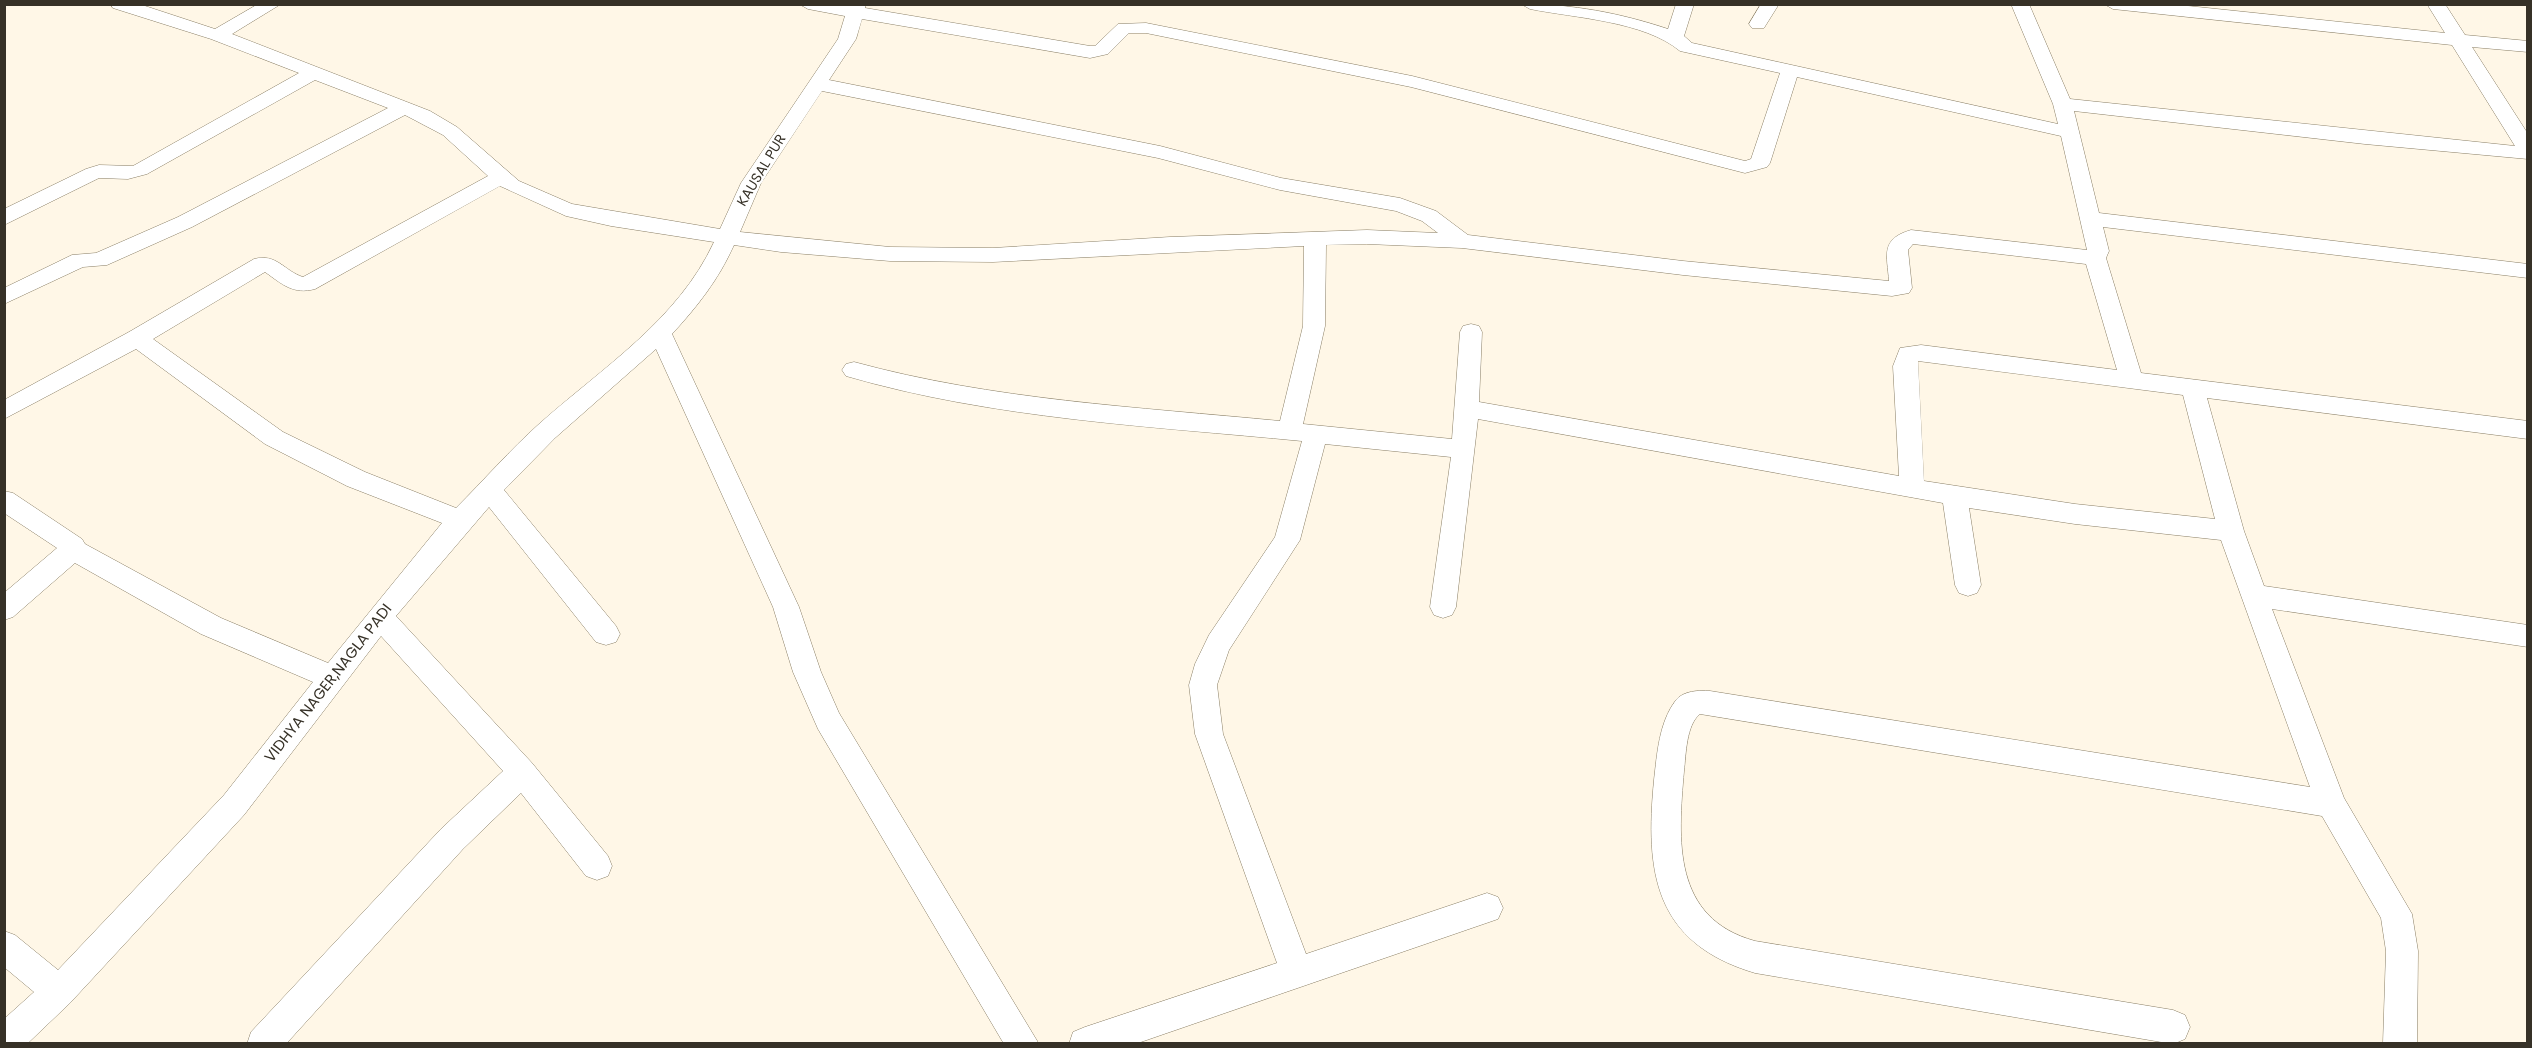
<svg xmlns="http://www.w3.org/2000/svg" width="2532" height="1048" viewBox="0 0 2532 1048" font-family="Poppins,sans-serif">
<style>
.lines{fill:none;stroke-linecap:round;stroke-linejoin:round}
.minor-casing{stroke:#8a7f66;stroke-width:1}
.minor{fill:#fff;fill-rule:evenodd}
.labels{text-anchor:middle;stroke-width:4.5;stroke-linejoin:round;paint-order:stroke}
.far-street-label{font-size:14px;fill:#363127;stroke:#fff}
.street-label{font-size:15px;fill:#363127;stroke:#fff}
</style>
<rect width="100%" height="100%" fill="#fff7e7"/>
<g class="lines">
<defs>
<g id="minor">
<path d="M110 4H139L215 29 258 4H281L232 34 430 111 457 127 519 181 572 204 720 229 741 183 838 39 845 16 808 9 799 4H866L865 8 1090 46H1095L1118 24 1146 23 1412 76 1745 161 1751 159 1780 73 1680 51C1644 21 1575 18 1530 9L1521 4C1572 4 1620 13 1668 29L1676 4H1694L1684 36 1692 43 2058 124 2053 104 2011 4H2029L2070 99 2515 146 2452 45 2113 9 2104 4H2169L2445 33 2427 4H2445L2465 35 2528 41V52L2472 47 2528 134V159L2365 144 2074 111 2099 213 2528 264V278L2103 227 2109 251 2106 258 2141 373 2528 421V439L2207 398 2244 531 2264 586 2528 625V647L2272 609 2344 798 2412 914 2418 951 2417 1044H2383L2386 951 2381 918 2322 816 1700 714C1686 725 1686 755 1684 771 1678 840 1672 918 1755 941L2173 1010 2185 1015 2190 1027 2185 1039 2173 1044 1755 973C1654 943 1645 872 1654 780 1657 754 1659 722 1676 700 1683 691 1699 690 1710 691L2310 787 2221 540 2075 524 1969 508 1981 585 1977 593 1968 596 1959 593 1955 585 1943 503 1478 419 1456 607 1452 615 1443 618 1434 615 1430 607 1451 457 1325 444 1300 540 1229 650 1217 685 1223 734 1306 954 1487 893 1498 897 1503 908 1498 919 1135 1044H1069L1073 1032 1085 1027 1277 963 1195 734 1189 685 1195 664 1209 635 1275 537 1302 441C1149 426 994 419 846 376L842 370 846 364 854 362C993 400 1137 407 1280 421L1303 326 1304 246 993 262 890 261 781 252 734 245C719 279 697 307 672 334L799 607 821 672 839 713 1039 1044H1004L818 729 793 672 773 607 656 349 555 438 504 490 616 626 620 634 616 642 606 645 596 642 489 507 396 616 532 763 608 856 612 866 608 876 597 880 586 876 521 793 463 849 286 1044H247L251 1032 441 829 503 771 381 636 244 815 70 1003 27 1044H4V1019L34 992 4 967V931L15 935 58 970 224 795 313 682 201 634 75 563 13 617 4 620V593L57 548 4 513V491L13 493 82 539 85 544 221 618 328 663 442 523 347 486 265 444 136 349 4 419V400L129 332 254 259C277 253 284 271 303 277L488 176 443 135 405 115 192 227 107 265 83 267 4 304V288L72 255 96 253 178 217 388 108 315 80 147 174 128 179 99 178 4 225V209L86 169 99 165 133 166 299 73 211 39 113 8ZM862 19 1090 58 1108 54 1129 33H1146L1411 87 1745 173 1767 167 1770 163 1797 77 2061 136 2087 250 1911 230C1880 239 1887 255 1889 281L1683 261 1468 235 1436 211 1400 198 1281 178 1160 146 829 80 856 39ZM822 91 1158 158 1280 190 1396 211 1422 221 1438 233 1367 230 1170 237 993 248 890 247 740 232 761 183ZM500 186 566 216 611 226 714 242C678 320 602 368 539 424 510 450 484 480 456 508L365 472 283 432 153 339 265 272C282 284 293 295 315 289ZM1367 244 1462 248 1683 275 1892 296 1909 293 1912 288 1908 250 1913 244 2086 264 2117 370 1921 345 1900 348 1893 366 1899 476 1479 402 1482 332 1479 326 1471 324 1463 326 1460 332 1452 439 1303 424 1325 326 1326 245ZM1918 361 2183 395 2215 519 2075 504 1924 481Z"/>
<path d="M1761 4H1779L1764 28H1752L1749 24Z"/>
</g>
</defs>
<use href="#minor" class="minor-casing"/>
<use href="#minor" class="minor"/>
</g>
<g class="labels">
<g class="far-street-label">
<text transform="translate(761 170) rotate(-59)" y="5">KAUSAL PUR</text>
</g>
<g class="street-label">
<text transform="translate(328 683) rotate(-52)" y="5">VIDHYA NAGER,NAGLA PADI</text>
</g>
</g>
<rect width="2532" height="1048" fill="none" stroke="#363127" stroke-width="12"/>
</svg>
